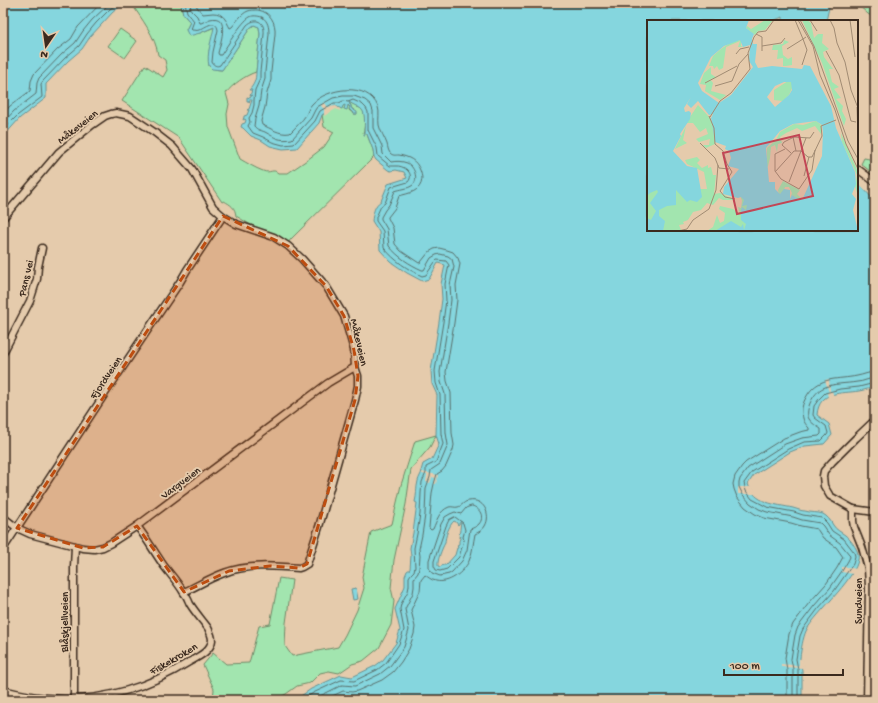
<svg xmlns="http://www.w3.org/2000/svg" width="878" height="703" viewBox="0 0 878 703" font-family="'Gochi Hand',sans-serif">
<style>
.green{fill:#a2e5af;stroke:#6e8866}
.water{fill:#85d6de;stroke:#679191;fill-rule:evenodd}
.pier{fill:#e5cbac}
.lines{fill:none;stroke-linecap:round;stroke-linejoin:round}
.shore{stroke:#596f6b;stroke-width:1}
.minor-casing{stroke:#3b2a1e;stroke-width:9}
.minor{stroke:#e5cbac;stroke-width:6}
.marked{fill:#bd4d10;fill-opacity:0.2;stroke:#bd4d10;stroke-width:3;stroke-dasharray:8 5;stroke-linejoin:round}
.labels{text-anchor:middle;stroke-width:3.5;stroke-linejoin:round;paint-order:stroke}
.street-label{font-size:11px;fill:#3b2a1e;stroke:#e5cbac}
.inset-road{fill:none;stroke:#a18b73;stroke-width:1}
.view{fill:#c24655;fill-opacity:0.15;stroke:#c24655;stroke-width:2}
.inset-edge{fill:none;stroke:#3b2a1e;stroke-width:2}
</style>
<rect width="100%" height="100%" fill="#e5cbac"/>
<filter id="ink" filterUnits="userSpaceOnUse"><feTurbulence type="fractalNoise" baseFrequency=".025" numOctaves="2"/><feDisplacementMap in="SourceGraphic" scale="8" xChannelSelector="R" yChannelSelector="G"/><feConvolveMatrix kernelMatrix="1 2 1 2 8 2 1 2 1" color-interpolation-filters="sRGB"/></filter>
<g filter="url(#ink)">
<g class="green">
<path d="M131 3H179L181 4 183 14 190 22 186 30 200 33 215 27 209 51V66C213 69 217 70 222 70L250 28 254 25 259 27 260 34 256 72C246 75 232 85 226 93L229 104 227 114 228 127 240 159C247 163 255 168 263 171 270 174 273 168 278 173H288L307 160 324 147 334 132 324 127 322 115 336 106 342 108 343 105H345L346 106 344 109 347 105 350 107 349 110 354 114H357L354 110 352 109 349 102 357 106V107C360 108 361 108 363 110 366 114 365 129 363 133H366L367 134C369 142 374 148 374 157L291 239 288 243 256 228 236 216C235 207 231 205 224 201L222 202 179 138 122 101 145 65 163 77 167 70 165 60 158 55C156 37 141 18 131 3Z"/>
<path d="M856 3H875V18L868 14Z"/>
<path d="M120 29 137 41 125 58 108 46Z"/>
<path d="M864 158 875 160V175L861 164Z"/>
<path d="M436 435 430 447 411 469 406 504 394 560 391 588 394 601 391 625 379 648 363 661 352 664 339 673 329 671 320 673 310 683 297 686 286 694 275 700H213L214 689 203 665 213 653 226 664 249 663 259 626 270 624 279 578 292 580 286 623 285 646 292 656 338 647 345 635 357 610 364 588 362 577 371 532 392 524 401 485 415 441Z"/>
</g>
<g class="water">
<path d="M3 3H131L121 6 113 12 90 37 82 49 68 61 46 84V98L20 118 3 137Z"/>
<path d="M179 3H830L826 21H783V17L772 21H648V230H857V184L861 186 875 201V387C870 388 865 390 859 391 841 394 819 390 817 415L829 424 832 435 824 444 805 446 790 452 754 475 748 484C755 504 775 504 793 508 797 509 801 511 805 511 811 513 818 512 823 514 827 516 831 521 833 525 836 530 841 532 845 535 850 539 857 548 858 554 863 573 815 613 806 631 803 638 801 649 800 658 800 662 801 666 802 670 802 680 802 690 802 700H295L311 689 341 675 352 677 375 666 383 660 396 643 400 630 395 609 405 586V576L407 571 410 569 411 556 410 548 413 533 417 503 415 502C417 495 416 488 418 481 419 477 421 475 422 471H421L423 464 432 459 439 444 436 435 437 395 432 384 431 371 439 322 442 299 441 284 445 265 438 263 429 279 422 281 407 273 391 262 380 250 379 232 372 221C373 214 374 205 381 201L388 184 407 178 404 172 396 170 391 171 388 170 376 160 374 157 373 150 367 134 365 133V135H364C364 129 366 114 362 110 360 107 353 105 349 102L350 105H351V107L352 109 357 112V114H354L349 109 350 107 348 105 347 110 344 109 345 106V105L343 106 342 109 335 106 322 115 319 123 297 148 283 149 270 146 261 140 251 136 243 128 241 127 242 124 245 123 246 120 245 119 243 120 244 117V116L247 115 249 110H247L249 109 252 100H249L250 102H249V101H247V97L250 98 252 95 250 96 252 90H249C254 85 256 80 256 72L260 34 259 27 254 25 250 28 222 70 212 69 209 66C206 54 212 39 214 27L200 33 189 36 186 30 190 22 183 14 181 4ZM454 521 456 522 458 525 461 521C460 527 460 532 459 538L461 536 459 541V544L457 545 458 548H457L455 555 446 565H443L440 567 438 566C437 561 442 548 445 543 445 537 449 525 454 521Z"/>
<path d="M356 588 358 599 353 600 351 589Z"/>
</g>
<g class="pier">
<path d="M324 102 328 107 336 106 340 109V111L336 109 324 116V109L321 106Z"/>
<path d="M829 379 830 391H832L834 397 828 398 827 392H829L825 380Z"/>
<path d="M422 472 438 475 436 484H434L435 478 432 477 430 483 426 482 427 475 422 474Z"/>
<path d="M738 487H751L756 494H738Z"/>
<path d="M842 567H847L856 569 853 574 842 572Z"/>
<path d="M799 659H802L804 668 781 667V664L793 665 794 666 799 665Z"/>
</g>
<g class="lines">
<g class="shore">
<path d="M185 3 187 12 194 21 191 29 192 30C195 30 196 31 199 30 206 27 216 18 218 30L213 52 212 62C213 65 217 67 220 65L247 25C256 17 265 21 264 34L260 72V79L255 90 254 100V105L252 113 249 118 250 122 248 126 253 133 263 137 272 142 283 145 294 144 315 121 320 111 334 103H339L343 101 348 102 353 100 362 104 366 108 368 112V130L377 148 378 156 390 166C392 166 394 166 397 166 405 166 415 174 408 182L391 187 385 203 381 206 376 217V221L383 231 384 248C395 261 407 269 422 276L426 275 435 262 437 260 446 261 449 265 445 284 446 300 443 322 435 371 436 383 440 395 441 434 443 444 436 462 426 467V473L422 482 421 493 420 514 417 534 414 548 415 567 414 571 411 574 409 577V586L408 591 401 604 400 609 404 630 399 644 386 663 377 670 354 681 341 680 313 693 303 700"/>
<path d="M190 3 191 10 197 16 200 23H201C204 22 207 20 210 19 231 14 220 44 218 53L219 55H221C227 46 242 21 250 17 253 15 258 16 262 17 268 21 269 27 269 34L265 72V79L261 91 259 106 255 119 254 126C257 130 260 130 265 132 276 138 278 141 292 139L311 118 315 110 317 107 333 98 343 96H354L365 100 371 105 373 111V128L382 146 383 154 391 162C396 161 402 161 407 163 414 166 419 179 413 185 408 189 400 189 395 191L389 205 385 210 381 217V219L387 229 389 246C398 257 409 264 422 270H424L431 258 436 255 440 254 448 256 452 259 454 267 450 285 451 300 448 323 440 372 441 382 445 394 446 433 448 445 440 464 431 470 430 477 426 488 425 515 422 535 419 549 420 556 419 568 418 573 414 578V587L413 593 405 609 409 630 404 647 390 666 380 674 355 686 342 685 312 700"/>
<path d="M196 3 197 7 203 14C206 14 210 13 213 13 224 13 226 21 230 28L232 27C237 21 241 14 248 11 251 10 254 10 258 10 270 12 276 22 275 34L271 72V80L267 93 265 107 261 121 262 125C271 128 279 135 290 133 295 128 302 121 306 115 308 111 309 107 312 104 327 88 368 81 378 107 380 112 378 119 379 125 380 131 385 138 387 144 388 148 388 150 390 153 393 156 395 155 399 155 409 157 416 160 420 170 421 173 422 176 422 179 421 192 409 193 399 196L395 208 388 217V218L393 228 395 244 401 251 419 263 421 262 429 252 434 249 439 248 447 250 453 252 458 258 460 264 456 285 457 300 454 323 446 372 447 381 451 393 452 433 454 445 453 450 446 466 442 471 437 474 434 484 432 493 429 528 431 530 433 529C437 520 439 511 449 507 452 506 455 508 458 507 462 506 464 501 469 501 483 498 492 514 485 526 483 530 479 532 475 534 473 543 473 552 469 561 463 573 449 584 436 581 431 580 428 577 425 575L421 580 420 591 411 610 415 627 414 634 409 649 401 662 393 672 382 680 357 691 352 692 343 691 324 700"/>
<path d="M3 114 10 106 30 91 31 81 34 74 58 49 71 39 78 27 101 3"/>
<path d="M3 123 14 111 36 94 37 83 39 78 62 54 75 43 83 31 92 20 110 3"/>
<path d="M3 130 18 115 42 97 41 84 43 81 65 58 79 46 87 34 96 23 110 9 118 3"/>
<path d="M472 506C480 508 485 517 479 524 476 527 473 528 470 529L467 550 462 561 452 572 449 574 440 576 432 573 429 568V560L441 524 445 517 450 514 455 512 461 514 466 508Z"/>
<path d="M455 517 463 523 465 530 463 537 464 540 459 557 447 569 440 571 436 570 434 566V561L446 526 449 520Z"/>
<path d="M787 700V670L785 658 789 634 793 624 809 603 826 584 837 568 843 557 836 547 823 538 817 529 801 526 791 523 764 518 755 514 745 507 737 497 734 489 733 484 735 476 742 466 746 462 784 438 800 432 809 430V428C803 422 802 417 802 408 803 403 805 399 808 394 820 376 838 380 857 376 863 375 869 372 875 372"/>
<path d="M793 700V669L791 659 795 635 798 627 814 606 830 588 842 571 848 561 850 557 849 554 840 543 829 535 823 526 820 523 802 520 793 517 767 512 759 509 750 503 743 495 739 487V483L740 479 748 468 785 444 802 438 819 436 821 434V429C817 426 812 424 809 419 804 410 814 392 823 388 833 383 846 384 857 382 863 382 869 378 875 378"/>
<path d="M798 700V669L796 659 800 636 803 629 818 609 834 591 853 564 855 556 854 552 844 539 832 531 827 523 822 518 803 515 794 512 767 507 752 499 746 491 744 483 752 472 788 449 804 442 821 441 827 435 828 433 826 426 815 418 813 415 814 406 819 399 825 393 840 389 859 387 875 383"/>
</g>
<defs>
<g id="minor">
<path d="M859 170 875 182"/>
<path d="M3 218 59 152 92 125 105 116 111 114 116 113 130 116 154 132 172 146 192 169 213 207 223 216 236 224 274 237 288 246 302 259 326 286 344 316 354 350 355 367 358 376V386L355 400 319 527 307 564 302 567 299 568C274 566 247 564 224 573 210 578 197 586 184 592"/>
<path d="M3 353 30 301 37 279 38 267 42 248"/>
<path d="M853 509 875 512"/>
<path d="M3 517 17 528 30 534 83 548 94 549 103 547 111 543 137 526 328 383 355 367"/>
<path d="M3 549 106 392 180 282 187 270 223 216"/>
<path d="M3 690C22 695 40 698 60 699 105 701 151 686 189 662 198 657 211 651 212 640 212 636 210 632 208 628 202 620 195 612 190 604 188 600 187 596 184 593 179 584 171 575 164 566 155 553 147 539 137 526"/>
<path d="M74 699V567L75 546"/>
<path d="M867 700 869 587 868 568 862 547 854 527 853 521V509L830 496 824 486 823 476 824 471 832 462 856 438 875 420"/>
</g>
</defs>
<use href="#minor" class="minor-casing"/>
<use href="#minor" class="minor"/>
</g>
</g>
<path class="marked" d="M223 216 288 246 326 286 344 316 354 350 358 376 355 400 307 564 299 568 270 566 229 571 184 592 137 526 103 547 83 548 17 528Z"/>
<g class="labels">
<g class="street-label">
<text transform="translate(77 126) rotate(-38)" y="4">Måkeveien</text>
<text transform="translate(25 278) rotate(-77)" y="4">Pans vei</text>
<text transform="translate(360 342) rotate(77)" y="4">Måkeveien</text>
<text transform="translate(105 377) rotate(-56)" y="4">Fjordveien</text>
<text transform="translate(180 482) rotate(-37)" y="4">Vargveien</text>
<text transform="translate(858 601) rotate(-90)" y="4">Sundveien</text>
<text transform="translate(64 622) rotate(-90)" y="4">Blåskjellveien</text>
<text transform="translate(173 658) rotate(-30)" y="4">Fiskekroken</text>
</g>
</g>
<g transform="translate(647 20)">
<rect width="211" height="211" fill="#e5cbac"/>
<path d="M118 0H126L118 10 111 11 108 15 99 8 100 6 104 9ZM155 0H160L164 3 167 18 171 14H176L175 23 182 29 176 32 177 37 186 49H182L185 62 192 67 187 69 194 78 189 79 196 86 195 91 199 99 197 106 175 43ZM94 20V26L97 27H91L93 21 79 27 76 48 72 50 70 46 67 49 66 46H62L66 36 74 29 86 21ZM137 20 142 22 135 26 136 35 141 39 145 37V45L139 46H136V38L130 39 131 30H125L126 25 136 24ZM64 47V54L70 58 63 59 66 63 64 71 79 75 73 80 58 71 59 65 53 64 57 53ZM141 61 145 62V68L142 75 136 81 127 80V70ZM51 85 63 98 66 106 68 124 59 128 56 125H62L63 119 52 122 49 119 61 114 59 108 53 112 46 103H39ZM169 101 174 105V114L168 106 155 111 150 108 139 113 133 117 135 123 131 124 130 132 128 125 124 127 123 138 121 146 120 147V128L129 120 133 112 147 104 156 105ZM39 106 36 120 40 123 28 129ZM194 113 211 152V176L208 166 210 155 195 122ZM50 137 53 140 50 143 55 148 61 145V148L64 147 66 155H69L67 174 73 173 88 180H76L72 178 66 185 60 183 54 190 46 192 41 200 36 202 37 204 32 205 34 210 31 211H12L0 205V169H60L57 152 40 144 38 140ZM136 161 153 170 150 174 155 179 153 181 145 175 143 179 145 173 142 167H138L136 173 132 174 131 170ZM92 172 99 174 104 211H60L66 207 70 195 73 203 77 201 78 193 72 189 73 186 86 189 93 194 91 187 94 188 95 181Z" fill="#a2e5af"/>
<path d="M0 0H102L99 8 107 14 105 19 106 24H110L108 42 111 48 125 46 155 49 157 45 163 46 184 86 189 108 208 152 209 164 205 174 209 179 206 190 211 211H68L84 201 94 207 96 204 97 210 99 204 94 200V190L95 187 99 190 100 185 95 186 97 180 94 177 91 178 76 174 77 167 92 149 81 146 84 138 82 131 78 129 79 126 68 122 64 98 66 94 62 95 51 81 44 88 40 84 44 77 37 88 38 92 42 91 44 93 43 99 33 114 34 116 26 131 40 146 50 148 55 177 50 182 43 180 40 182 29 170V185L20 186 12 190V196L18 201 16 211H0V198L4 200 9 191 3 183 11 172 10 170 3 173 0 176ZM93 20 96 27 103 25 102 41 106 47 84 75 72 83 55 71 51 63 64 37 77 26ZM137 62H144L145 70 142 75 128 87 120 77 128 66ZM169 101 175 105 176 112 175 136 156 178 153 180 145 175 143 179V170L137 169 133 174 128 169V162H122L119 128 133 111 146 104Z" fill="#85d6de" fill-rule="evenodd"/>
<path class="inset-road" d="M151 0 166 26 173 55 188 90 199 124 211 149M153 0 167 26 201 121 211 139M163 0 170 11M183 0 187 8 190 23 198 42 204 70 211 88M203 0 208 37M109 14 115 17V31M115 26 134 23 138 18M140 29 156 19 148 0M179 31 192 55 204 101 209 102M89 34 93 29 102 27M155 45 160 30 156 19 159 17M58 63 90 46M68 66 85 61 92 44 101 34M210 87 211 121M62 96 67 108 68 124 76 131 80 144 85 152 73 171 78 177 88 179M63 97 73 81 84 73 103 49 101 33 107 17 111 12 119 11 127 0M146 117 149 131M53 123 68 138 72 148 82 149M138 129 128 134V151L134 159 152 169 165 150 168 130M144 133 135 125 137 122 147 117 163 118 167 112M128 152 147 131H154L161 137H165L175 116 174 106 189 100M157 156 162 137M142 162 159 118M31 211 40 209 46 200 62 189 69 170 71 145"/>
<path class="view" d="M152 115 166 176 90 194 76 133Z"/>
<rect width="211" height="211" class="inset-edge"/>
</g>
<rect width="878" height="703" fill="none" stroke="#e5cbac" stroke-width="16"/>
<rect x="8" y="8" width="862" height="687" fill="none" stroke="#3b2a1e" stroke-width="1.5" filter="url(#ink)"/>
<g transform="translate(46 46) rotate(193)" stroke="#e5cbac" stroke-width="3" paint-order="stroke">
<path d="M0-3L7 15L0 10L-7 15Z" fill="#3b2a1e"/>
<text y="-6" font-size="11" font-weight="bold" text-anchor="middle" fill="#3b2a1e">N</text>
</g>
<path d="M724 669v6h119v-6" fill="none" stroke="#3b2a1e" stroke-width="2"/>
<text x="730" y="669" font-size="12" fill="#3b2a1e" stroke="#e5cbac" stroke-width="3" paint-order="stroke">100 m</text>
</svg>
